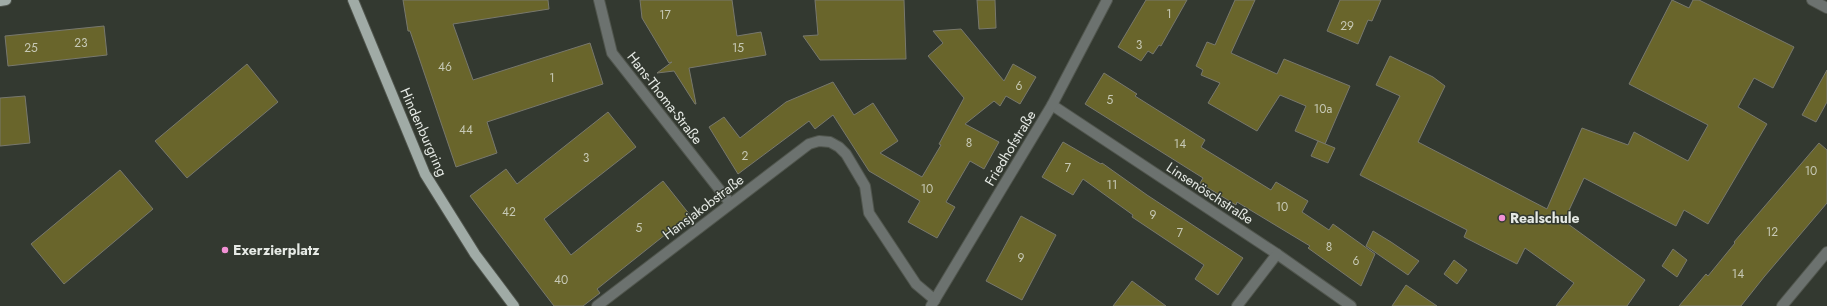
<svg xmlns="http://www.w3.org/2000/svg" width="1827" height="306" viewBox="0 0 1827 306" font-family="Jost,sans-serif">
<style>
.building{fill:#69652b;stroke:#78786d}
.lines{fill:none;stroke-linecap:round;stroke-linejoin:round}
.minor-casing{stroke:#50554d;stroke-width:12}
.major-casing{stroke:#50554d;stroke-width:12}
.minor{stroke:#6c726f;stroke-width:10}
.major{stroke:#a0aba6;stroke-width:10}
.poi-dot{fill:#f391d5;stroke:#333930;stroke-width:1.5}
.labels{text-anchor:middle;stroke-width:3;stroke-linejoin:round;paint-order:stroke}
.number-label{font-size:12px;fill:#c7c9b6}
.street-label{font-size:14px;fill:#e6eae5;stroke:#333930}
.poi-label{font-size:14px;font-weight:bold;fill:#e6eae5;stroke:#333930;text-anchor:start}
</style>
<rect width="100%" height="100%" fill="#333930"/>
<g class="building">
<path d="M403 0H548L549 9 453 24 473 80 590 43 603 84 487 122 497 153 456 167 410 31H408Z"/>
<path d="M640 0H732L737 36 761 32 766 55 689 68 696 104H695L674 71 657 73 672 62 669 63 642 18Z"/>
<path d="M815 0H904L906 59 820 60 803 36 818 35Z"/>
<path d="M977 0H995L996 28 979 29Z"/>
<path d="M1146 0H1187L1161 46 1159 45 1153 54 1148 51 1141 61 1118 47Z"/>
<path d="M1235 0H1255L1231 53 1277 74 1284 59 1350 86 1325 144 1295 131 1306 106 1280 95 1257 131 1208 103 1220 83 1201 75 1203 70 1196 66 1207 42 1215 45Z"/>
<path d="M1340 0H1381L1372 21 1368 20 1358 44 1327 31Z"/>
<path d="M1672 0 1689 8 1693 0H1699L1794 47 1773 88 1754 78 1738 107 1767 124 1708 224 1684 210 1676 226 1584 178 1564 221 1645 280 1627 306H1556L1574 283 1525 248 1517 264 1464 237 1467 230 1360 175 1400 96 1376 85 1390 56 1433 77 1445 86 1418 142 1547 209 1582 128 1628 145 1634 132 1688 161 1708 125 1629 84Z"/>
<path d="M104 26 107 55 8 66 5 36Z"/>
<path d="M961 29 1004 81 1013 64 1036 77 1020 104 1006 96 1000 106 994 101 965 124 999 142 984 169 970 161 946 202 955 207 937 238 908 222 920 201 869 171 833 115 815 129 809 121 738 174 709 127 724 117 740 138 786 102 833 82 854 115 873 103 898 141 880 153 922 177 941 145 939 144 964 98 928 56 943 43 933 31Z"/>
<path d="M247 64 278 102 187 178 155 141Z"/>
<path d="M1827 70V102L1816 122 1802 115Z"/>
<path d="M1104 73 1137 94 1135 96 1205 140 1201 147 1271 190 1276 182 1308 201 1302 212 1329 230 1333 224 1375 254 1361 286 1308 248 1310 246 1237 202 1236 205 1200 183 1203 178 1085 104Z"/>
<path d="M25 96 30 143 0 146V98Z"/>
<path d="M608 112 636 147 544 219 571 255 663 181 690 215 597 289 600 293 583 306H554L470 196 506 169 517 184Z"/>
<path d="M1318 141 1335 148 1328 163 1311 156Z"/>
<path d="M1063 142 1101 164 1102 163 1147 195 1243 258 1218 295 1195 279 1204 265 1132 217 1133 215 1083 179 1073 195 1042 177Z"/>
<path d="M1819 143 1827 150V203L1764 277 1741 306H1679L1706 274 1708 276 1735 243 1734 242Z"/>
<path d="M120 170 153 209 64 284 31 244Z"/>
<path d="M1021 216 1056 235 1022 300 986 281Z"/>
<path d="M1373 231 1391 242 1419 261 1408 275 1366 246Z"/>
<path d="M1673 249 1687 260 1677 277 1662 266Z"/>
<path d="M1454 260 1467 270 1457 284 1444 274Z"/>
<path d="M1132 281 1166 306H1113Z"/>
<path d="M1406 285 1437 306H1392Z"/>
</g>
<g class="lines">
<defs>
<g id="minor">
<path d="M599 0 612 53 730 203"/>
<path d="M1812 0 1827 8"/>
<path d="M1052 105 1277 254 1351 306"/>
<path d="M597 306 809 144 819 141 830 142 839 147 846 154 865 186 869 213 916 284 935 300"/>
<path d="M931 306 1052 105 1107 0"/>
<path d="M1237 306 1277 254"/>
<path d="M1782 306 1827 252"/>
</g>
<g id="major">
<path d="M353 0 425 174 475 254 514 306"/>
<path d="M0 1 6 0"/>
</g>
</defs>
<use href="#minor" class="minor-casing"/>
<use href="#major" class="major-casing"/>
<use href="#minor" class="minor"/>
<use href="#major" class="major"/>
</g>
<g class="poi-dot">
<circle cx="1502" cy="218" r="4"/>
<circle cx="225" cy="250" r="4"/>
</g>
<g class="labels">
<g class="number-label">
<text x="1169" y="18">1</text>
<text x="665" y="19">17</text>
<text x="1347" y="30">29</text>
<text x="81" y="47">23</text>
<text x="1139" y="49">3</text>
<text x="31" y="52">25</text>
<text x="738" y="52">15</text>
<text x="445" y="71">46</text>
<text x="552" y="82">1</text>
<text x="1019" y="90">6</text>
<text x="1110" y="104">5</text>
<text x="1323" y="113">10a</text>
<text x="466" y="134">44</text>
<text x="969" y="147">8</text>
<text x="1180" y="148">14</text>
<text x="745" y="160">2</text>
<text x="586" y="162">3</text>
<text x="1068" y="172">7</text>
<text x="1811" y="175">10</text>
<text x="1112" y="189">11</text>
<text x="927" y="193">10</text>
<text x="1282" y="211">10</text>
<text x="509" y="216">42</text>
<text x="1153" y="219">9</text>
<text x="639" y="232">5</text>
<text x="1772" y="236">12</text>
<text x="1180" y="237">7</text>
<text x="1329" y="251">8</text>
<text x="1021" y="262">9</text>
<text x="1356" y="265">6</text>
<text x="1738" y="278">14</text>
<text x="561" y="284">40</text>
</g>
<g class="street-label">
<text transform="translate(665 98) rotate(52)" y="5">Hans-Thoma-Straße</text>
<text transform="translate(424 132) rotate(66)" y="5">Hindenburgring</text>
<text transform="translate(1010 148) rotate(-59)" y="5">Friedhofstraße</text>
<text transform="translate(1210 193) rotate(33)" y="5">Linsenöschstraße</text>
<text transform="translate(703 207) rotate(-37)" y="5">Hansjakobstraße</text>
</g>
<g class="poi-label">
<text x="1510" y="223">Realschule</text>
<text x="233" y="255">Exerzierplatz</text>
</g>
</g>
</svg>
